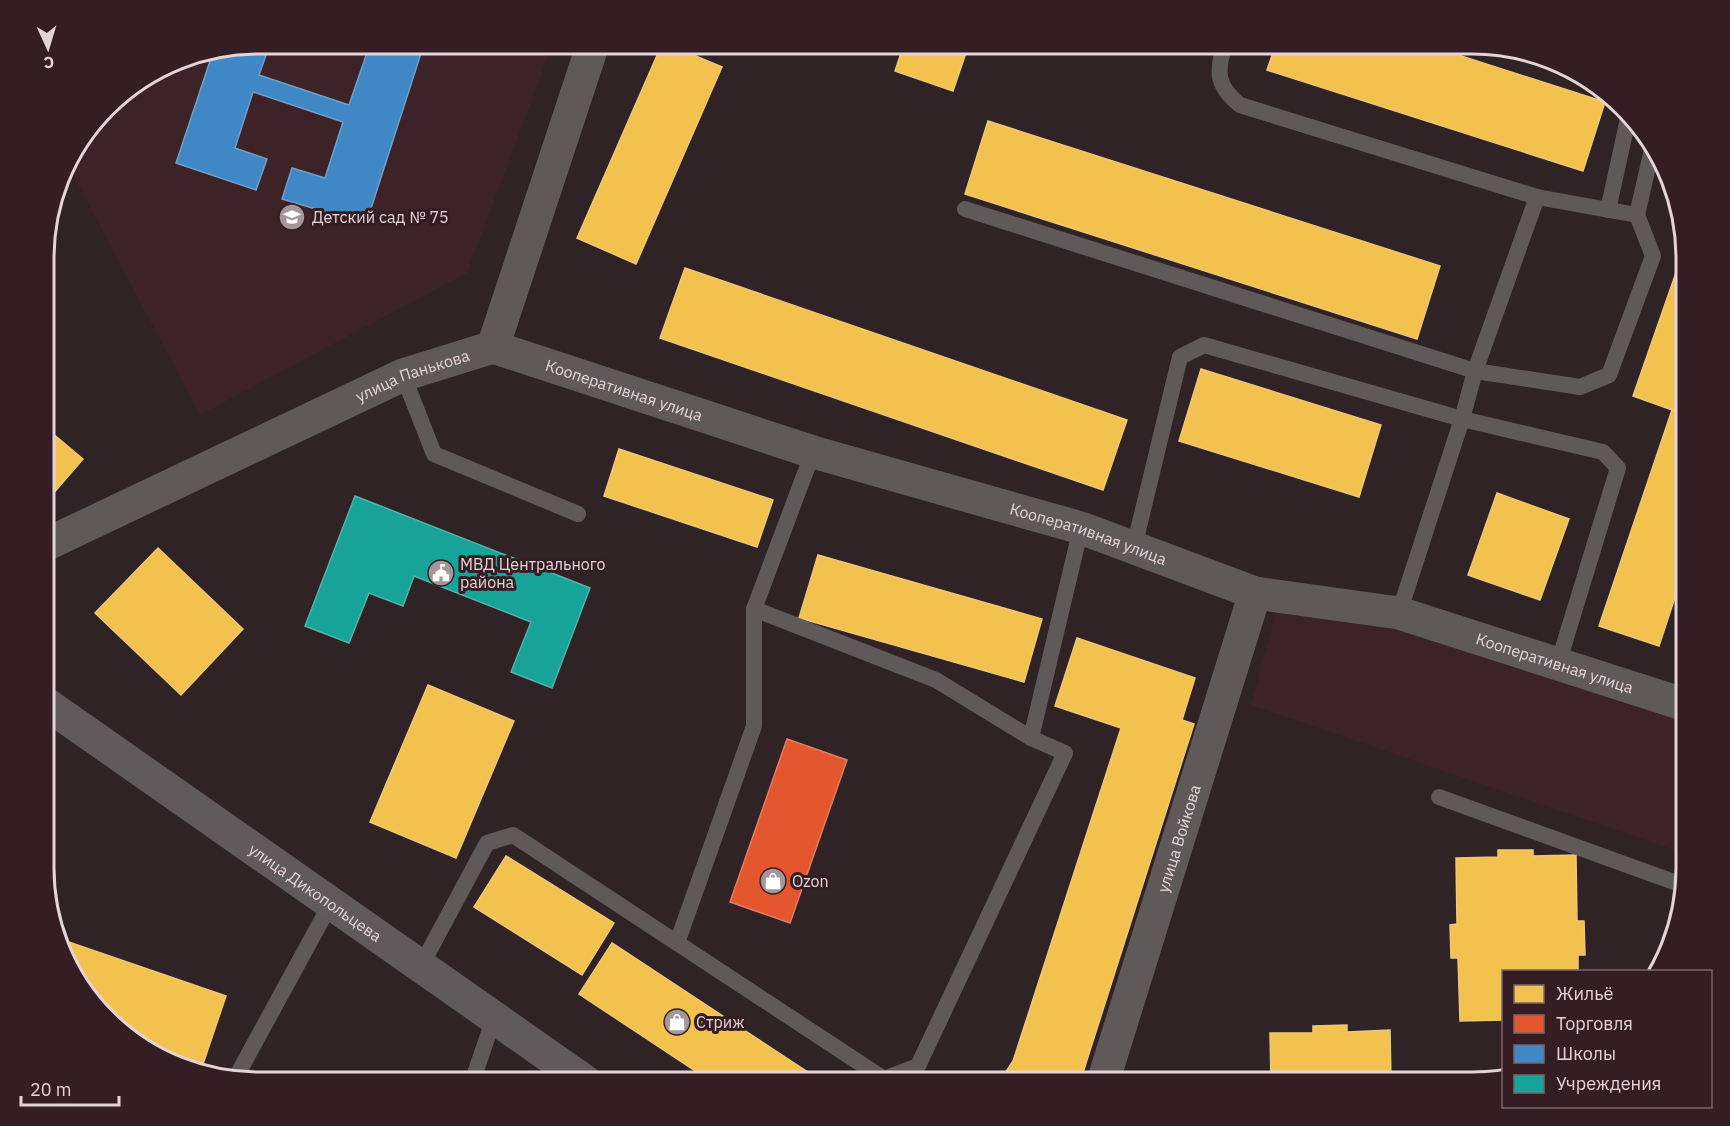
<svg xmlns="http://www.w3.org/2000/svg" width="1730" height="1126" viewBox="0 0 1730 1126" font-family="'IBM Plex Sans',sans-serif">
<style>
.built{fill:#3d2228}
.homes{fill:#f2c14e;stroke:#eec777;stroke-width:1.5}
.shops{fill:#e4572e;stroke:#e47c61;stroke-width:1.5}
.schools{fill:#3f88c5;stroke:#709fca;stroke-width:1.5}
.public{fill:#17a398;stroke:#54b2ab;stroke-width:1.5}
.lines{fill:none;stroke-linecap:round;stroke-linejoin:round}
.service{stroke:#5f5959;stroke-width:16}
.minor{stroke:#5f5959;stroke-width:33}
.secondary{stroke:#615a5c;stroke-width:33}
.labels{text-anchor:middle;stroke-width:6;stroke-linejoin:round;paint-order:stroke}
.poi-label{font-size:16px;fill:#e4d4d7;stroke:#341e23;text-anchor:start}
.street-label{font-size:16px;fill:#e4d4d7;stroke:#341e23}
.rim{fill:none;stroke:#e4d4d7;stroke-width:3}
</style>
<rect width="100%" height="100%" fill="#2f2326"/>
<g class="built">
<path d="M258 44H553L467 273 200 415 66 162 116 97 176 60Z"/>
<path d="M1277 609 1384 617 1686 720V854L1251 705Z"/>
</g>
<g class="homes">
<path d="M662 44H667L722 67 636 264 577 238Z"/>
<path d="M904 44H969L953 91 895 71Z"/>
<path d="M1276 44H1424L1605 102 1583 171 1267 70Z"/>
<path d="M988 121 1440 266 1417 339 965 194Z"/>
<path d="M1686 244V415L1633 396Z"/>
<path d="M685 268 1127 420 1103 490 660 338Z"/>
<path d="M1201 369 1381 425 1359 497 1179 441Z"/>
<path d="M1672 410 1686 415V564L1659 646 1599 626Z"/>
<path d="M45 427 83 459 45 503Z"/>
<path d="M619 449 773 500 757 547 604 496Z"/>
<path d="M1497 493 1569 519 1540 600 1468 575Z"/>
<path d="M158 548 243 629 181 695 95 613Z"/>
<path d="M818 555 1042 619 1024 682 799 618Z"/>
<path d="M1077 638 1195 678 1182 720 1194 724 1080 1082H999L1013 1061 1121 728 1055 706Z"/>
<path d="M428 685 514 721 456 858 370 822Z"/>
<path d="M1498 850H1533V856L1576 855 1577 921H1584L1585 955H1578V972H1504V1020L1460 1021 1458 958H1451L1450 925 1457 924 1456 858 1498 857Z"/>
<path d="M506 856 614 923 582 975 474 907Z"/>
<path d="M60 939 226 996 202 1067 138 1045 72 976Z"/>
<path d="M612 943 823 1082H712L579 994Z"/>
<path d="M1347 1025V1032L1390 1030 1391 1082H1271L1270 1033H1313V1026Z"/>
</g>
<path class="shops" d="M787 739 847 760 790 923 730 902Z"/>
<path class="schools" d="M258 44H270L259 75 349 105 370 44H424L366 224 282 199 292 168 325 178 343 122 253 92 235 148 267 159 256 190 176 163 213 52Z"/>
<path class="public" d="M355 496 590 588 552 688 511 672 531 622 414 576 403 606 369 593 349 643 305 626Z"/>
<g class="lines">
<g class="service">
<path d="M1225 44C1216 71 1216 86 1240 105L1537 197"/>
<path d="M965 209 1475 371 1580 387 1609 375 1653 256 1637 215"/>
<path d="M1608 210 1628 119"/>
<path d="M403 375 434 454 578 514"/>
<path d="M813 452 754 609 936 680 1031 738"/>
<path d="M1134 547 1180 357 1204 345 1462 419 1603 452 1618 468 1558 664"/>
<path d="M1399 613 1462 419 1475 371 1537 197 1637 215 1653 145"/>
<path d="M1439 797 1685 886"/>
<path d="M677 943 754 726V609"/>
<path d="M421 966 487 843 513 835 884 1079 918 1066 1065 753 1031 738 1081 528"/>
<path d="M235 1079 331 903"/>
<path d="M472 1082 494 1018"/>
</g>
<g class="minor">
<path id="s1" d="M493 347 813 452 1081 528 1255 593 1399 613 1686 705"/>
<path id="s2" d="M45 545 403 375 493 347 593 44"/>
<path id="s3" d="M1103 1082 1255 593"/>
</g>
<path class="secondary" id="s4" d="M45 703 586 1082"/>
</g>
<defs>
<symbol id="school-disc" viewBox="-11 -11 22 22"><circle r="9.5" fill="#a59699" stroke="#341e23"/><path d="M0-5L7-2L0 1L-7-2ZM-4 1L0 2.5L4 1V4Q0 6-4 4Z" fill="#fff"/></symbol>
<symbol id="civic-disc" viewBox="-11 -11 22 22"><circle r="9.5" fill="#a59699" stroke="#341e23"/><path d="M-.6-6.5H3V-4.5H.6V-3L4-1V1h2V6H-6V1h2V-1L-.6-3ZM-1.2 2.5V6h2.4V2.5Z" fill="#fff"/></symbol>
<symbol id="shop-disc" viewBox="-11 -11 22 22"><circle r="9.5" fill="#a59699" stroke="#341e23"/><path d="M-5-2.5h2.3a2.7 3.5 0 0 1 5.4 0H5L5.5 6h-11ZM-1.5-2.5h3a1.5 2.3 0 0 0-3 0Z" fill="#fff"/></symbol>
</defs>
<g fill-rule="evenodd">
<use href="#school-disc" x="277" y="202" width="30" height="30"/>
<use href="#civic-disc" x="426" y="558" width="30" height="30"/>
<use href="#shop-disc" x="758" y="866" width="30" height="30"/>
<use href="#shop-disc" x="662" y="1007" width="30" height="30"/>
</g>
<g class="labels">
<g class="poi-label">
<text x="312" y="223">Детский сад № 75</text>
<text x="460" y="570">МВД Центрального<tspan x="460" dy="18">района</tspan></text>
<text x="792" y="887">Ozon</text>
<text x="696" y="1028">Стриж</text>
</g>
<g class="street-label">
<text dy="6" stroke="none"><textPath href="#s2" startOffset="405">улица Панькова</textPath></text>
<text dy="6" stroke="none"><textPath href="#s1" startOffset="138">Кооперативная улица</textPath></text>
<text dy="6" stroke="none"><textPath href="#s1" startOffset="624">Кооперативная улица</textPath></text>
<text dy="6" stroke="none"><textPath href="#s1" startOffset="1110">Кооперативная улица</textPath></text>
<text dy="6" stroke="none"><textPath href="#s3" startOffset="255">улица Войкова</textPath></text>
<text dy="6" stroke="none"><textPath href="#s4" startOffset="330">улица Дикопольцева</textPath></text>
</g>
</g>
<path d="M0 0H1730V1126H0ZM258 54H1472A204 204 0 0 1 1676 258V868A204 204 0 0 1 1472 1072H258A204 204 0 0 1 54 868V258A204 204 0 0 1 258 54Z" fill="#341e23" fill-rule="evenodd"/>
<path class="rim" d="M258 54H1472A204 204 0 0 1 1676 258V868A204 204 0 0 1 1472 1072H258A204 204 0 0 1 54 868V258A204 204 0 0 1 258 54Z"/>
<rect x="1502" y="970" width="210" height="138" fill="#341e23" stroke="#7a676b" stroke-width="1.5"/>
<rect x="1514" y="985" width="30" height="18" fill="#f2c14e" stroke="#7a676b" stroke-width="1.5"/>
<text x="1556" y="1000" font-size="18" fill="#e4d4d7">Жильё</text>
<rect x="1514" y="1015" width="30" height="18" fill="#e4572e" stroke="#7a676b" stroke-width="1.5"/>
<text x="1556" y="1030" font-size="18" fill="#e4d4d7">Торговля</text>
<rect x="1514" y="1045" width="30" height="18" fill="#3f88c5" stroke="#7a676b" stroke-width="1.5"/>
<text x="1556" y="1060" font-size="18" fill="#e4d4d7">Школы</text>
<rect x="1514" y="1075" width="30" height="18" fill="#17a398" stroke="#7a676b" stroke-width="1.5"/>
<text x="1556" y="1090" font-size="18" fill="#e4d4d7">Учреждения</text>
<g transform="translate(48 48) rotate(176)" stroke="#341e23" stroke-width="4.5" paint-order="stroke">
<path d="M0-4.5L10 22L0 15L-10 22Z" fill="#e4d4d7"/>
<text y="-9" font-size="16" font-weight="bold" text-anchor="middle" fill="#e4d4d7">С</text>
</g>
<path d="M21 1096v9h98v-9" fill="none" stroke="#e4d4d7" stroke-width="3"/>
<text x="30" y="1096" font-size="18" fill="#e4d4d7" stroke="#341e23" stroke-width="4.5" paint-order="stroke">20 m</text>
</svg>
